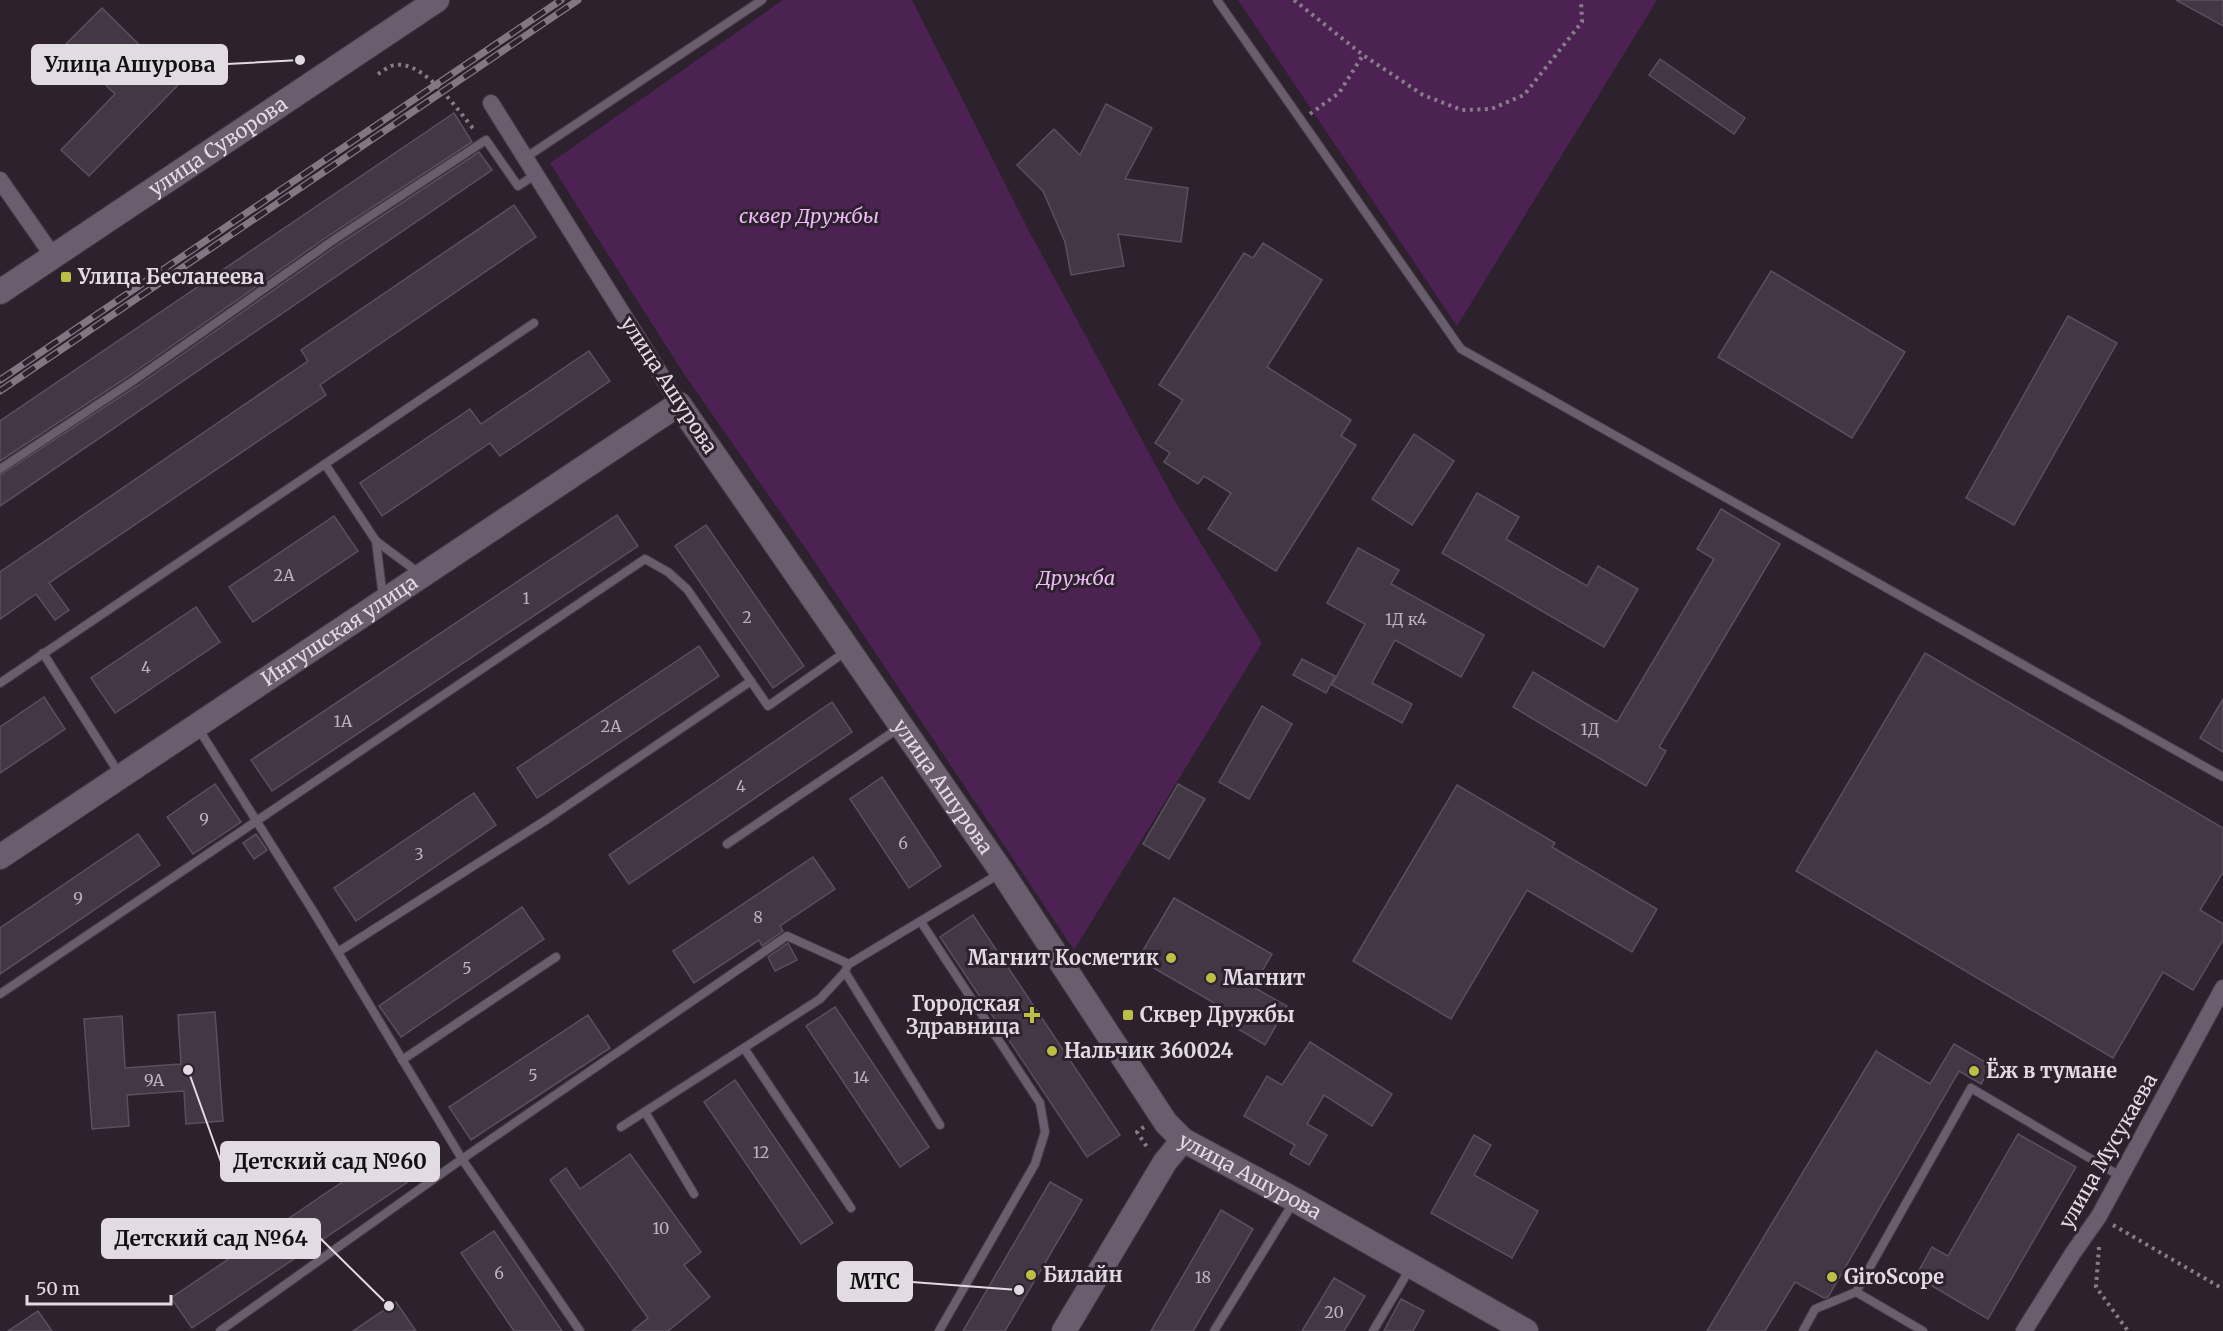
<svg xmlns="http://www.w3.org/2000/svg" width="2223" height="1331" viewBox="0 0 2223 1331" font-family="Merriweather,serif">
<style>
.green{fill:#4c2253}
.building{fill:#433745;stroke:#5b4f5d;stroke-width:1.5}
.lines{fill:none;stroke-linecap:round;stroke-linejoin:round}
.lane-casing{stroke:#463d47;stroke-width:10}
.street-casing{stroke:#463d47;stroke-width:18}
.secondary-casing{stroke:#463d47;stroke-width:26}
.path{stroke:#877d88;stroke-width:4;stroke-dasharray:3 4.5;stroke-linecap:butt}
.lane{stroke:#6a5d6d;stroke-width:8}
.street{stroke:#6a5d6d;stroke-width:16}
.secondary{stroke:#6a5d6d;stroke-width:24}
.rail-casing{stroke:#827883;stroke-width:7}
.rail{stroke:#2d212e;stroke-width:4.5;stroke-dasharray:14;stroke-linecap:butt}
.poi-dot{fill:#bbc045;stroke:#2d212e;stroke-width:2}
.labels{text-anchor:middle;stroke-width:6;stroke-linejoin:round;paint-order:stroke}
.number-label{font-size:16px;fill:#bab2bc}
.street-label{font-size:20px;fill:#e2dbe3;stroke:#2d212e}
.park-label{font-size:20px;font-style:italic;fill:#efb9f8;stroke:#2d212e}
.poi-label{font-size:20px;font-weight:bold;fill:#e2dbe3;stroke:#2d212e;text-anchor:start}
.leader{fill:none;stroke:#e2dbe3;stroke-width:2}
.callout-dot{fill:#e2dbe3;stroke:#2d212e;stroke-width:2}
.callout{fill:#e2dbe3;stroke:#e2dbe3;stroke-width:2}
.callout-label{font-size:21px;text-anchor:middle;font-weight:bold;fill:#111}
</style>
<rect width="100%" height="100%" fill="#2d212e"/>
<g class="green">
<path d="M783 0H912L1029 231 1175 501 1262 643 1074 950 806 549 682 371 550 163Z"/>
<path d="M1238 0H1657L1457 326Z"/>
</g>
<g class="building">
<path d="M2176 0H2223V26Z"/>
<path d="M102 8 179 84 89 176 61 150 115 94 65 45Z"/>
<path d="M1660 59 1745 118 1734 134 1649 75Z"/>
<path d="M1106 104 1152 128 1125 179 1188 188 1181 242 1118 234 1124 266 1071 275 1065 242 1043 191 1017 165 1054 129 1080 155Z"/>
<path d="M454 113 472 142 331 234 129 376 0 461V421Z"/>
<path d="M479 152 492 170 0 506V475L137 386 339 244Z"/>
<path d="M514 205 536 237 320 385 326 395 49 583 69 610 55 620 36 594 0 619V572L308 361 301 350Z"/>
<path d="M1263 243 1322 280 1267 367 1351 420 1341 436 1356 445 1276 571 1208 529 1231 493 1204 476 1198 484 1164 462 1170 453 1155 443 1183 400 1159 385 1244 253 1253 258Z"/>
<path d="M1771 271 1905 352 1852 438 1718 357Z"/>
<path d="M2068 316 2117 343 2014 525 1966 498Z"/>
<path d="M589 351 610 381 500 456 490 443 382 516 360 483 470 409 481 424Z"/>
<path d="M1414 434 1454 461 1412 525 1372 499Z"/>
<path d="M1477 493 1519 517 1506 539 1587 586 1598 566 1638 589 1604 647 1442 553Z"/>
<path d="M1721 509 1780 544 1659 747 1666 751 1646 786 1513 707 1533 672 1617 722 1714 559 1697 549Z"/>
<path d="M617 515 638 546 272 791 251 760Z"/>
<path d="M334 516 358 551 253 622 229 587Z"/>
<path d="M706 525 804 666 773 688 675 546Z"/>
<path d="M1358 548 1399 570 1391 584 1484 635 1461 677 1395 640 1372 683 1412 704 1402 723 1332 685 1365 624 1327 603Z"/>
<path d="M196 607 220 642 115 713 91 678Z"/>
<path d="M699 646 719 676 537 798 517 768Z"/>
<path d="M1925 653 2223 828V872L2200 910 2223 924V940L2193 990 2163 972 2113 1058 1796 871Z"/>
<path d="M1302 659 1335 676 1326 693 1293 675Z"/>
<path d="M44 697 65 729 0 773V727Z"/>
<path d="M2223 699V752L2200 738Z"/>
<path d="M832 702 852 732 629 884 609 855Z"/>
<path d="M1262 706 1292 724 1249 799 1219 782Z"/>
<path d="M882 777 941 866 909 888 850 799Z"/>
<path d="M215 784 241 822 193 854 167 817Z"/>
<path d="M1178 784 1205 799 1169 859 1143 844Z"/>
<path d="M1457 785 1555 843 1552 847 1657 909 1632 952 1527 890 1451 1019 1353 961Z"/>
<path d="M474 793 496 825 356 921 334 888Z"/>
<path d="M138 834 160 865 0 974V928Z"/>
<path d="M256 834 267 850 254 859 243 843Z"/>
<path d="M813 857 835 889 780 926 783 931 762 946 759 940 694 983 673 951Z"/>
<path d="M1174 898 1272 954 1253 987 1287 1006 1265 1045 1211 1013 1216 1004 1138 959Z"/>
<path d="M522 907 544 939 401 1037 379 1006Z"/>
<path d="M973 915 1120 1135 1087 1157 940 937Z"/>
<path d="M788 943 797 960 775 971 768 957Z"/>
<path d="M835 1007 929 1147 900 1167 806 1026Z"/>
<path d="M215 1012 223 1121 186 1124 184 1091 127 1095 129 1126 92 1129 84 1019 122 1016 125 1068 181 1064 178 1015Z"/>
<path d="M588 1015 610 1048 471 1140 449 1107Z"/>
<path d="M1310 1042 1392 1094 1372 1126 1324 1095 1307 1124 1327 1135 1309 1165 1290 1154 1295 1145 1244 1116 1267 1076 1282 1085Z"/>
<path d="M1954 1044 1992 1066 1981 1084 1959 1071 1828 1297 1824 1298 1795 1282 1765 1331H1707L1876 1051 1930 1084Z"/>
<path d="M735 1080 833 1223 801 1244 704 1102Z"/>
<path d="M2018 1134 2076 1167 1988 1319 1932 1286 1934 1282 1918 1272 1932 1247 1948 1256Z"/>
<path d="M1474 1135 1491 1145 1474 1175 1538 1211 1512 1258 1431 1213Z"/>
<path d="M394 1147 415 1177 192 1328 171 1298Z"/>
<path d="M630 1154 701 1252 684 1265 710 1297 668 1331H632L648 1318 550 1180 566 1168 580 1189Z"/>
<path d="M1050 1182 1082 1200 1005 1331H963Z"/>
<path d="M1221 1210 1253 1229 1196 1326 1193 1331H1151Z"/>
<path d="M494 1231 532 1287 562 1331H514L461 1253Z"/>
<path d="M1334 1278 1365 1296 1344 1331H1302Z"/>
<path d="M1401 1299 1424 1311 1413 1331H1384Z"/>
<path d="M396 1302 416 1331H353Z"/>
<path d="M38 1311 52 1331H8Z"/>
</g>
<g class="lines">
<defs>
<g id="lane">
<path d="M1217 0 1461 349 2223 777"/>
<path d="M525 158 762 0"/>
<path d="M325 464 376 541 383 598"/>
<path d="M0 469 133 381 335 239 486 140 518 186 535 175"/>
<path d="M376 541 419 573"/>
<path d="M43 653 120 775"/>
<path d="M0 683 534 323"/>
<path d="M198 728 313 911 462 1159 787 936 849 964 999 874"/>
<path d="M727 844 899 728"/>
<path d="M921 922 1040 1103 1045 1132 1035 1164 939 1331"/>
<path d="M338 952 546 820 751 681"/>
<path d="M847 967 845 972 940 1125"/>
<path d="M0 994 645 559 668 572 687 589 768 706 848 650"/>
<path d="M744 1048 851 1208"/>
<path d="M402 1060 556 957"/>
<path d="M645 1112 694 1194"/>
<path d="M621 1127 820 999 845 972"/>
<path d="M1856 1292 1923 1331"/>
<path d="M220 1331 462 1159 580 1331"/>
<path d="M1214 1331 1293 1203"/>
<path d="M1373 1331 1411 1267"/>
<path d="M1803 1331 1815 1309 1856 1292 1971 1088 2120 1176"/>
</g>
<g id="street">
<path d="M491 103 679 404"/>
<path d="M0 180 53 256"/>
<path d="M2024 1331 2073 1253 2099 1216 2223 988"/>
</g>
<g id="secondary">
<path id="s1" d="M0 292 437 0"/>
<path id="s2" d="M0 857 679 404 1002 872 1166 1123 1183 1140 1295 1200 1526 1331"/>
<path d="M1064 1331 1165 1162 1183 1140"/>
</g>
</defs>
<use href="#lane" class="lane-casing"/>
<use href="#street" class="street-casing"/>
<use href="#secondary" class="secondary-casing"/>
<g class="path">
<path d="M1294 0 1363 55 1423 95 1462 110 1491 109 1524 95 1582 22 1581 0"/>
<path d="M378 74C383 71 389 66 394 65 424 60 458 110 475 131"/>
<path d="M1310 114 1339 93 1363 55"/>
<path d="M1144 1127 1137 1132 1149 1150"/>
<path d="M2113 1225 2223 1289"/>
<path d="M2099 1247 2096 1287 2128 1331"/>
</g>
<use href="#lane" class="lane"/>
<use href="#street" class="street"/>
<use href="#secondary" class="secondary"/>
<defs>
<g id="rail">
<path d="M0 380 561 0"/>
<path d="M0 391 578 0"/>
</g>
</defs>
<use href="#rail" class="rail-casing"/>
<use href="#rail" class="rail"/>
</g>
<g class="poi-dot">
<rect x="60" y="271" width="12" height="12" rx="3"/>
<circle cx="1171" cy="958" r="6"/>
<circle cx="1211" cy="978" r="6"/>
<path d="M1029 1006h6v6h6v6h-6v6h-6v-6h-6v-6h6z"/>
<rect x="1122" y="1009" width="12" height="12" rx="3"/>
<circle cx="1052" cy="1051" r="6"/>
<circle cx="1974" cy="1071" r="6"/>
<circle cx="1031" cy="1275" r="6"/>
<circle cx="1832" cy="1277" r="6"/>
</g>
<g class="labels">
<g class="number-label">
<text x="284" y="581">2А</text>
<text x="526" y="604">1</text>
<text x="747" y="623">2</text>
<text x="1406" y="625">1Д к4</text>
<text x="146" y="673">4</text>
<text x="343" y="727">1А</text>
<text x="611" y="732">2А</text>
<text x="1590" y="735">1Д</text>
<text x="741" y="792">4</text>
<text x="204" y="825">9</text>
<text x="903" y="849">6</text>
<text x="419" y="860">3</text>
<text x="78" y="904">9</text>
<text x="758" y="923">8</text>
<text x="467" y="974">5</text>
<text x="533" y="1081">5</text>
<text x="861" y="1083">14</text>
<text x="154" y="1086">9А</text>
<text x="761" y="1158">12</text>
<text x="661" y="1234">10</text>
<text x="499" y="1279">6</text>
<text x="1203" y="1283">18</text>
<text x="1334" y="1318">20</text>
</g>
<g class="street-label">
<text dy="7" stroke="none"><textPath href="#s1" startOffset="262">улица Суворова</textPath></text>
<text transform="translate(669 385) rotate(57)" y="7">улица Ашурова</text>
<text dy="7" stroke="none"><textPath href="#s2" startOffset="408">Ингушская улица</textPath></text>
<text dy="7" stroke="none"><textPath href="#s2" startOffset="1281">улица Ашурова</textPath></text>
<text transform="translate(2108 1151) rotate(-60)" y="7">улица Мусукаева</text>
<text dy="7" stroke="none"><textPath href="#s2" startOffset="1785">улица Ашурова</textPath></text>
</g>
<g class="park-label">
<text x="809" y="223">сквер Дружбы</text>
<text x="1076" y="585">Дружба</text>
</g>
<g class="poi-label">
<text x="78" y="284">Улица Бесланеева</text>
<text x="1159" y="965" text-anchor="end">Магнит Косметик</text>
<text x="1223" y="985">Магнит</text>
<text x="1020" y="1011" text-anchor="end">Городская<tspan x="1020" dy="23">Здравница</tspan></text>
<text x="1140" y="1022">Сквер Дружбы</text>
<text x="1064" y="1058">Нальчик 360024</text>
<text x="1986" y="1078">Ёж в тумане</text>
<text x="1043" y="1282">Билайн</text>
<text x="1844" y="1284">GiroScope</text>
</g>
</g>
<path class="leader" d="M300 60L227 64M188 1070L221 1162M389 1306L320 1238M1019 1290L912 1282"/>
<g class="callout-dot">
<circle cx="300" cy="60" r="6"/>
<circle cx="188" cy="1070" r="6"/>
<circle cx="389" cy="1306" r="6"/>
<circle cx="1019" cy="1290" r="6"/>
</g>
<g class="callout">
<rect x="32" y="45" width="195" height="39" rx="6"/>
<rect x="221" y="1142" width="218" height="39" rx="6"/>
<rect x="102" y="1219" width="218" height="39" rx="6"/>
<rect x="838" y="1262" width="74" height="39" rx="6"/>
</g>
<g class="callout-label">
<text x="130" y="72">Улица Ашурова</text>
<text x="330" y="1169">Детский сад №60</text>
<text x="211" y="1246">Детский сад №64</text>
<text x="875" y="1289">МТС</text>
</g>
<path d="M27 1295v9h144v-9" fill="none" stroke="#e2dbe3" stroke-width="3"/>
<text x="36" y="1295" font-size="18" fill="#e2dbe3" stroke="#2d212e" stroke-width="4.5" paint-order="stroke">50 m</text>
</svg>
